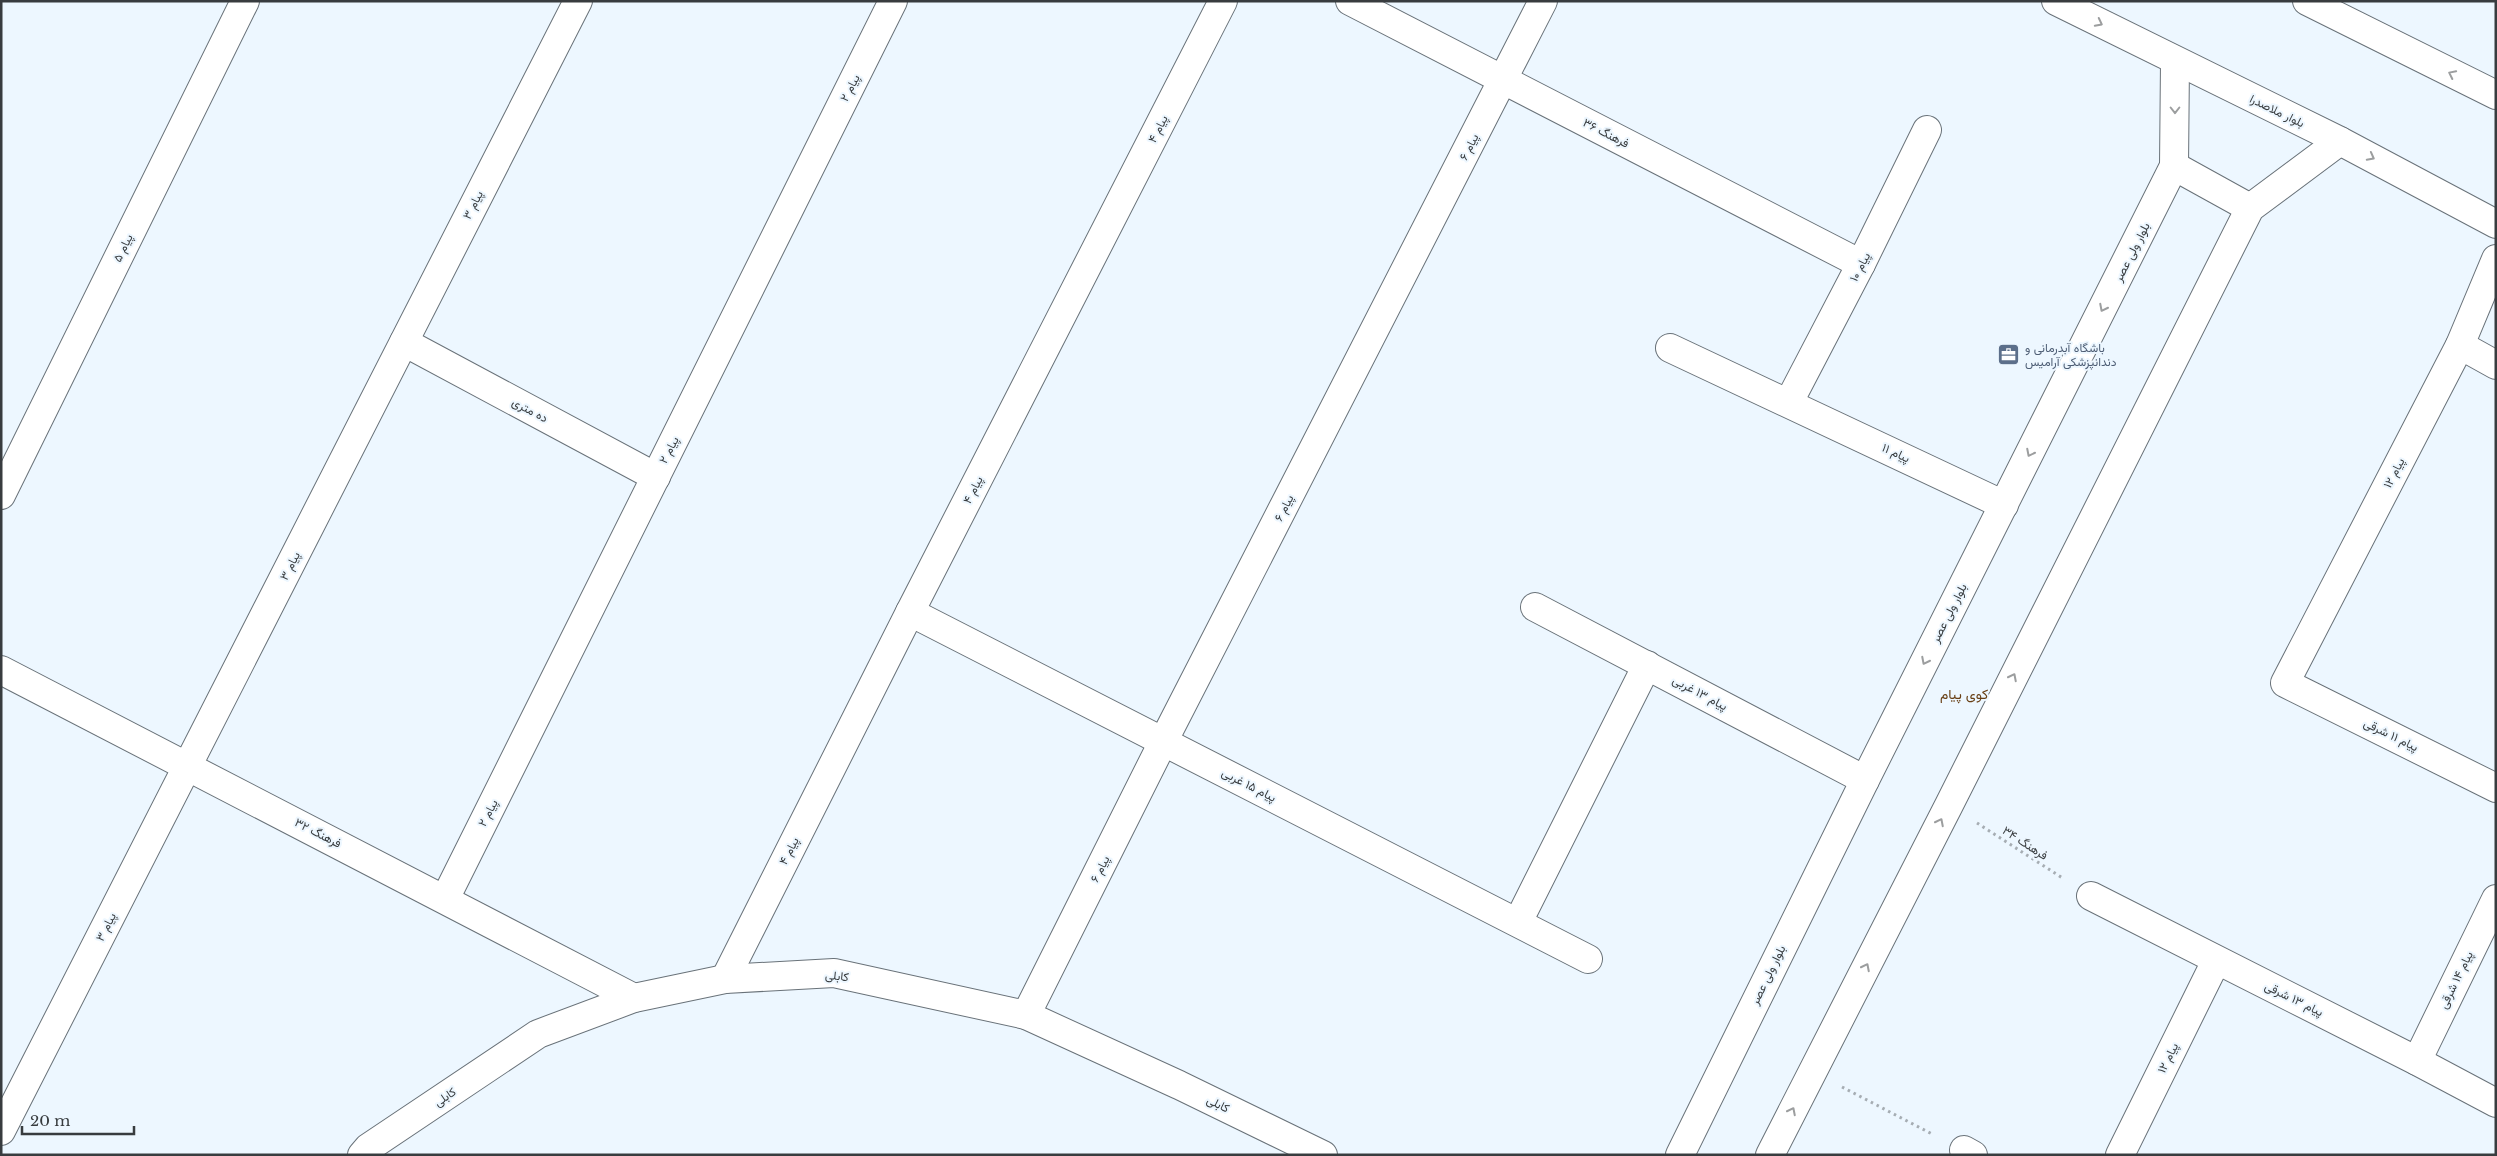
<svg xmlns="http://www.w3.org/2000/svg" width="2497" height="1156" viewBox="0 0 2497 1156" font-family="'Libre Baskerville',Vazirmatn,serif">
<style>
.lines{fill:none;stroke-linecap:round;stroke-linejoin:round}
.street-casing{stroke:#697279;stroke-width:30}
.secondary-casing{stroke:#697279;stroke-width:30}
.path{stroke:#a6adb3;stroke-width:3;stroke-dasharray:2.5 4;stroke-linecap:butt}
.street{stroke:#fff;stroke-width:28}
.secondary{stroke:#fff;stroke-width:28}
.oneway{stroke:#9c9e9f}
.labels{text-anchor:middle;stroke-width:4;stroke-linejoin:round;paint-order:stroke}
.street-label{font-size:12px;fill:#383c3f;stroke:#edf7ff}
.service-label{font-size:12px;fill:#4e5e75;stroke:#edf7ff;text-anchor:start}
.neighbourhood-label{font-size:14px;fill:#694016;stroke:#edf7ff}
</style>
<rect width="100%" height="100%" fill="#edf7ff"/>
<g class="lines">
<defs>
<g id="street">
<path d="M1350 1 1861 264"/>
<path d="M2496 259 2460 345 2285 683 2496 788"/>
<path d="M404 342 656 477"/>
<path d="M2460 345 2496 365"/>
<path d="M1670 348 2004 505"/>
<path d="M1789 402 1861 264 1927 130"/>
<path d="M1 495 245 1"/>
<path d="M1535 607 1865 780"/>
<path d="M910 612 1588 959"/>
<path d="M1 670 634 998"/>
<path d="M2091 896 2417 1061 2496 1103"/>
<path d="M445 899 893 1"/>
<path d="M1518 922 1647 665"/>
<path d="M725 979 910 612 1223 1"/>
<path d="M1026 1015 1163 742 1543 1"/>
<path d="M2417 1061 2496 899"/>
<path d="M1 1131 578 1"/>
<path d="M1964 1150 1973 1155"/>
<path d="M362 1155 368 1148 538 1034 634 998 725 979 834 973 1026 1015 1179 1085 1323 1155"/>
<path d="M2120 1155 2216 961"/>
</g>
<g id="secondary">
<path d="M2056 1 2340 141 2496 224"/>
<path d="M2307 1 2496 95"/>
<path d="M2174 166 2250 208"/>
<path d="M1680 1155 1865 780 2174 166 2175 62"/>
<path d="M1770 1155 1949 805 2250 208 2340 141"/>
</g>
</defs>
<use href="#street" class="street-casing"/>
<use href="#secondary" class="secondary-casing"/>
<g class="path">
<path d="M1977 823 2064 879"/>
<path d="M1842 1087 1934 1135"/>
</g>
<use href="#street" class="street"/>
<use href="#secondary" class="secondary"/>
</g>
<defs><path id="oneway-chevron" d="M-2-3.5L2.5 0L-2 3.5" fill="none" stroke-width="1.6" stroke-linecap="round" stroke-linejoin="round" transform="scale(1.25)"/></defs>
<g class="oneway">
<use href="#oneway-chevron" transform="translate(2099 23) rotate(27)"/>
<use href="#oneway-chevron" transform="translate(2452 74) rotate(-154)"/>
<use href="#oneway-chevron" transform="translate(2175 110) rotate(90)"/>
<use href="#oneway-chevron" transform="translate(2371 157) rotate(28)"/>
<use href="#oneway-chevron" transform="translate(2103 308) rotate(117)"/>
<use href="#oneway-chevron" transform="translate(2030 453) rotate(117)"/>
<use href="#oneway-chevron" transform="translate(1925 661) rotate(117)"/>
<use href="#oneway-chevron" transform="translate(2013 677) rotate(-63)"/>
<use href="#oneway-chevron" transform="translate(1940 822) rotate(-63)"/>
<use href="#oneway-chevron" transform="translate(1866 967) rotate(-63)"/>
<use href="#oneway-chevron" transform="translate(1792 1111) rotate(-63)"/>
</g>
<defs>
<symbol id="office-square" viewBox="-11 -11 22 22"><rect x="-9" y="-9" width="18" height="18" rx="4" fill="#5c6f8a" stroke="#edf7ff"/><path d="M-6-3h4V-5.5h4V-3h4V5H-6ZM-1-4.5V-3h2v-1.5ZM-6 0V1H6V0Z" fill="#fff"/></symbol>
</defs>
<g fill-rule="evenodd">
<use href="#office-square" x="1996" y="342" width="25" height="25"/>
</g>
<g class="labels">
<g class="street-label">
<text transform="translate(850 88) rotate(-63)" y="4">پیام ۲</text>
<text transform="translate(2277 111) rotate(26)" y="4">بلوار ملاصدرا</text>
<text transform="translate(1158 129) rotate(-63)" y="4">پیام ۴</text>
<text transform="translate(1606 133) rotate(27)" y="4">فرهنگ ۳۶</text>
<text transform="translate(1469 147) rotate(-63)" y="4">پیام ۶</text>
<text transform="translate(473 205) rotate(-63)" y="4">پیام ۳</text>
<text transform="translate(123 248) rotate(-64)" y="4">پیام ۵</text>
<text transform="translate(2132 252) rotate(-63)" y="4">بلوار ولی عصر</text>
<text transform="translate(1860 267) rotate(-63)" y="4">پیام ۱۰</text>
<text transform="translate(530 410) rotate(28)" y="4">ده متری</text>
<text transform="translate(669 450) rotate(-63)" y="4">پیام ۲</text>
<text transform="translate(1896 453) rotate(25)" y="4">پیام ۱۱</text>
<text transform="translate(2394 473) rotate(-63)" y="4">پیام ۱۲</text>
<text transform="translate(973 490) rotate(-63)" y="4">پیام ۴</text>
<text transform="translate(1284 508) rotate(-63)" y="4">پیام ۶</text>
<text transform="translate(290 566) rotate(-63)" y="4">پیام ۳</text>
<text transform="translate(1949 613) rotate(-63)" y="4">بلوار ولی عصر</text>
<text transform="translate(1700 693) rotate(28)" y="4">پیام ۱۳ غربی</text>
<text transform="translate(2391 735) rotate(26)" y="4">پیام ۱۱ شرقی</text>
<text transform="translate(1249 785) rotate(27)" y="4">پیام ۱۵ غربی</text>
<text transform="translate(488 813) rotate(-63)" y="4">پیام ۲</text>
<text transform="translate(318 833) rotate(27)" y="4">فرهنگ ۳۲</text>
<text transform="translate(2025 843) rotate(33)" y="4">فرهنگ ۳۴</text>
<text transform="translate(789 851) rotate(-63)" y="4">پیام ۴</text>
<text transform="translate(1100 869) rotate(-63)" y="4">پیام ۶</text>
<text transform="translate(106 927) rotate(-63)" y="4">پیام ۳</text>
<text transform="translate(1768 975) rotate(-64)" y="4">بلوار ولی عصر</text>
<text transform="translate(837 976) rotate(6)" y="4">کابلی</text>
<text transform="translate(2456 980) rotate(-64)" y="4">پیام ۱۴ شرقی</text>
<text transform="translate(2294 999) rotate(26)" y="4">پیام ۱۳ شرقی</text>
<text transform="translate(2168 1058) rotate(-64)" y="4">پیام ۱۲</text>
<text transform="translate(445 1097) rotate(-34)" y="4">کابلی</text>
<text transform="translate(1218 1104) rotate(26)" y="4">کابلی</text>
</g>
<g class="service-label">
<text x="2025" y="352">باشگاه آبدرمانی و<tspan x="2025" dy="14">دندانپزشکی آرامیس</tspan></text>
</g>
<g class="neighbourhood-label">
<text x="1964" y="699">کوی پیام</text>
</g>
</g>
<rect width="2497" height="1156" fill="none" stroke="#383c3f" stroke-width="5"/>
<path d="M22 1126v8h112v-8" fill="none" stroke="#383c3f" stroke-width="2.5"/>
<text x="30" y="1126" font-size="15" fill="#383c3f" stroke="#edf7ff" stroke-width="4" paint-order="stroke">20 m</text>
</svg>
